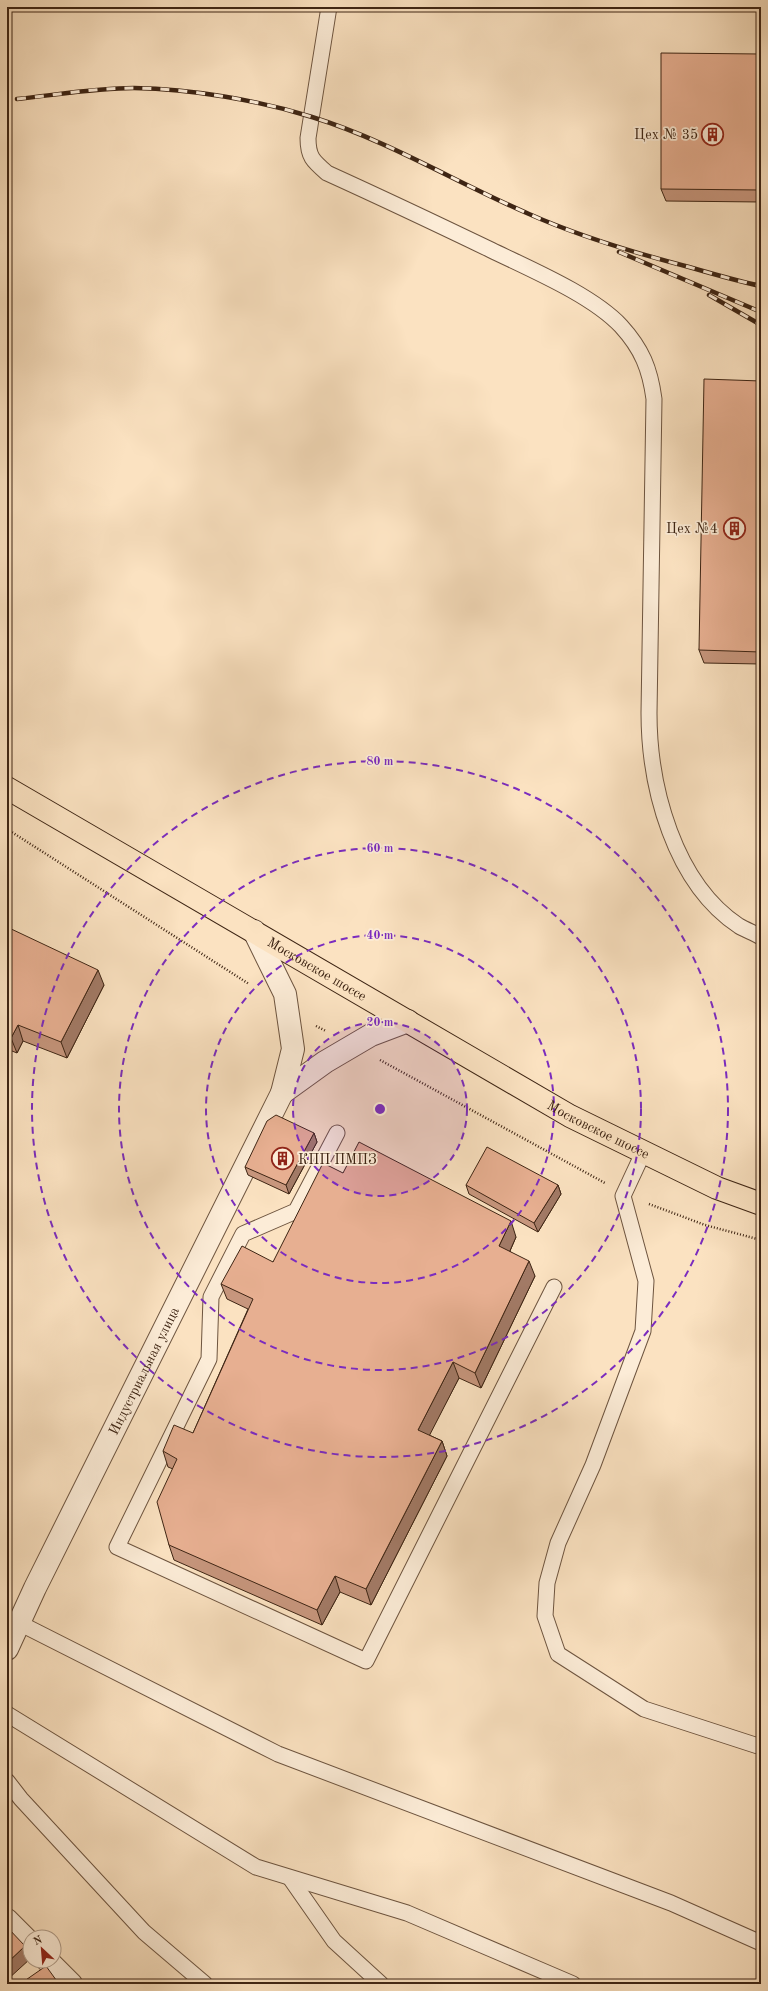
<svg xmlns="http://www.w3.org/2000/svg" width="768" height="1991" viewBox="0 0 768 1991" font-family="'Old Standard TT',serif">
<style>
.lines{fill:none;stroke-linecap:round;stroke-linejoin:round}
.lane-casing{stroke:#6d543f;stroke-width:17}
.street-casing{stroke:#6d543f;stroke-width:24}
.primary-casing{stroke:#3e2514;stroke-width:24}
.path{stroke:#3e2514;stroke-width:2.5;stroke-dasharray:1 2;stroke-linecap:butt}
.lane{stroke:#fcecd7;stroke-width:15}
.street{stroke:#fcecd7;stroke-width:22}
.primary{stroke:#fbe2c1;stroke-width:22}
.rail-casing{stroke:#3e2514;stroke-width:4.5}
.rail{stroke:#fcecd7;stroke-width:3;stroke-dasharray:9;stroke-linecap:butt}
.wall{fill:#c7967d;stroke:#3e2514}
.shaded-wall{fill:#a27a66;stroke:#3e2514}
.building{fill:#e7af91;stroke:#3e2514}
.ring{fill:none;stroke:#7b2cbf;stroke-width:2;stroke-dasharray:7 5}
.labels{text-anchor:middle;stroke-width:3.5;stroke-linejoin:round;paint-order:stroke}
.poi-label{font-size:14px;fill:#3e2514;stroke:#fcecd7;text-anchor:end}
.street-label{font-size:14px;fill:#3e2514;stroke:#fcecd7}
.centre{fill:#7b2cbf;stroke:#fcecd7;stroke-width:2}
.ring-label{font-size:12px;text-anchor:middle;font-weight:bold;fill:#7b2cbf;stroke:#fcecd7;stroke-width:3.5;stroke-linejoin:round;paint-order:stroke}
</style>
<rect width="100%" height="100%" fill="#fbe2c1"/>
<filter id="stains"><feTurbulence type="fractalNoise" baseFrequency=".005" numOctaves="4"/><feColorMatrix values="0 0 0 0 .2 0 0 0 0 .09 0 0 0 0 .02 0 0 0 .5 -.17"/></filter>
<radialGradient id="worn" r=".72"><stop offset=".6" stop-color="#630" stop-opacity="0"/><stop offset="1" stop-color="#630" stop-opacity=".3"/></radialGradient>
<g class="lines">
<defs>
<g id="lane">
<path d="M329 7 308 138C308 157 313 161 327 173 382 198 437 224 491 250 530 269 592 295 621 326 642 349 650 369 654 399L649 713C649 787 674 883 739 926 746 930 754 933 761 937"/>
<path d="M337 1133 296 1211 243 1234 211 1297 209 1359 117 1547 366 1661 554 1287"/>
<path d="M643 1153 623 1196 646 1281 643 1331 593 1465 558 1543 547 1583 545 1616 558 1654 644 1709 761 1747"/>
<path d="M19 1623 278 1754 671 1903 761 1943"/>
<path d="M7 1714 256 1867 407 1913 573 1984"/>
<path d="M7 1781 21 1799 144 1932 205 1984"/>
<path d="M290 1878 334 1941 381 1984"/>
</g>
<g id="street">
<path d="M282 1093 325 1062 371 1035 408 1021"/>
<path id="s1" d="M7 1649 35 1588 282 1093 293 1049 285 994 254 931"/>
<path d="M7 1920 30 1943"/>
<path d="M48 1961 71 1984"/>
</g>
<g id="primary">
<path id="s2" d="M7 788 570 1116 717 1188 761 1204"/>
</g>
</defs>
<use href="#lane" class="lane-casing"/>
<use href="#street" class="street-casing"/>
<use href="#primary" class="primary-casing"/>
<g class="path">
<path d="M7 829 249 984"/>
<path d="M316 1026 326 1031"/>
<path d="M380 1060 605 1183"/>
<path d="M649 1204 705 1225 761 1240"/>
</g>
<use href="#lane" class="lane"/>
<use href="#street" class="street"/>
<use href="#primary" class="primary"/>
<defs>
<g id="rail">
<path d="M17 99C56 95 95 88 134 88 192 89 257 100 312 117 387 140 457 183 529 214 581 237 635 253 689 267 713 274 737 281 761 286"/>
<path d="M619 252 761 312"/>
<path d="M709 295 761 325"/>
</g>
</defs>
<use href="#rail" class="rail-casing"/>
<use href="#rail" class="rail"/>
</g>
<g class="wall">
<path d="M761 54V202L666 201 661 189Z"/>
<path d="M761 381V664L704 663 699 650Z"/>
<path d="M7 927 104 985 67 1058 23 1041 17 1053 7 1049Z"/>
<path d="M314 1133 317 1142 289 1194 248 1175 245 1167Z"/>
<path d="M343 1173 516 1237 510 1251 535 1276 481 1388 459 1378 429 1435 442 1441 447 1456 371 1605 340 1592 322 1625 174 1560 169 1545 173 1469 168 1467 163 1451 193 1433 248 1309 227 1299 221 1284 273 1262Z"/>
<path d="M466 1185H558L561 1194 538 1232 469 1194Z"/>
</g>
<g class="shaded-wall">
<path d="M98 970 104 985 67 1058 61 1042Z"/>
<path d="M18 1025 23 1041 17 1053 11 1038Z"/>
<path d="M7 1087 11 1097 7 1105Z"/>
<path d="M314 1133 317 1142 289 1194 286 1185Z"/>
<path d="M558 1185 561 1194 538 1232 534 1223Z"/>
<path d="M511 1221 516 1237 505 1262 499 1246Z"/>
<path d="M529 1261 535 1276 481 1388 475 1373Z"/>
<path d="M453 1362 459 1378 424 1446 418 1430Z"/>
<path d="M442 1441 447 1456 371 1605 366 1589Z"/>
<path d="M335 1576 340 1592 322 1625 317 1610Z"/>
<path d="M25 1946 30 1959 7 1980V1963Z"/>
</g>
<g class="building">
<path d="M661 53 761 54V190L661 189Z"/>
<path d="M704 379 761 381V652L699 650Z"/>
<path d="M7 927 98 970 61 1042 18 1025 11 1038 7 1036Z"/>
<path d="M276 1115 314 1133 286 1185 245 1167 267 1121Z"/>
<path d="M359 1142 511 1221 499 1246 529 1261 475 1373 453 1362 418 1430 442 1441 366 1589 335 1576 317 1610 169 1545 157 1502 177 1459 163 1451 174 1425 193 1433 253 1299 221 1284 242 1246 273 1262 323 1163 343 1173Z"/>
<path d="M487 1147 558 1185 534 1223 466 1185Z"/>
<path d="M7 1927 25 1946 7 1963Z"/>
<path d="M46 1966 59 1984H20Z"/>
</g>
<circle cx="380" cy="1109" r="87" fill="#7b2cbf" fill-opacity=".12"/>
<g class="ring">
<circle cx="380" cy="1109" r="87"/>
<circle cx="380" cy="1109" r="174"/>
<circle cx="380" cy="1109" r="261"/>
<circle cx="380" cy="1109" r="348"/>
</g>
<defs>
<symbol id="building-ring" viewBox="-11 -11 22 22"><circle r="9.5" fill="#fcecd7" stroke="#8f2418" stroke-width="1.5"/><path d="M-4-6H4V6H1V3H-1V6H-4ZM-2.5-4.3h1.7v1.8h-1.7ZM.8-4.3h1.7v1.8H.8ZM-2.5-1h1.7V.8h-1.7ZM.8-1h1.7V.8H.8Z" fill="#8f2418"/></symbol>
</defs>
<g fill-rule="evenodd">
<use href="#building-ring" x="700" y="122" width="25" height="25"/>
<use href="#building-ring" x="722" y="516" width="25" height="25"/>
<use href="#building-ring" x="270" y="1146" width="25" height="25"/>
</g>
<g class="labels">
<g class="poi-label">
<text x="698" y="139">Цех № 35</text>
<text x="718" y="533">Цех №4</text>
<text x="298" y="1164" text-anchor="start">КПП ПМПЗ</text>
</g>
<g class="street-label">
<text dy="5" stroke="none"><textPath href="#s2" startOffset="359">Московское шоссе</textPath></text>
<text dy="5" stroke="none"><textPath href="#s2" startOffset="683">Московское шоссе</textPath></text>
<text dy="5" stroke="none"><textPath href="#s1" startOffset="310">Индустриальная улица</textPath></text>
</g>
</g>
<circle cx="380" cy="1109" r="6" class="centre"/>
<g class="ring-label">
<text x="380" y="765">80 m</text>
<text x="380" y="852">60 m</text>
<text x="380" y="939">40 m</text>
<text x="380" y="1026">20 m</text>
</g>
<rect width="768" height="1991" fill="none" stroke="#fbe2c1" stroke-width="24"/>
<rect x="8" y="8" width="752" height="1975" fill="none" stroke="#3e2514" stroke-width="2"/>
<rect x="12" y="12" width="744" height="1967" fill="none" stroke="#3e2514"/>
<g transform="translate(42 1949) rotate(334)"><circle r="19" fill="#fcecd7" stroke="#b09c89"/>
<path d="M0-3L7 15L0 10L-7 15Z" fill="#8f2418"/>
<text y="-6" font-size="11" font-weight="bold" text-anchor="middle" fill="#3e2514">N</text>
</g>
<rect width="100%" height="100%" filter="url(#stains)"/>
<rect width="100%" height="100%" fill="url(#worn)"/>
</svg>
